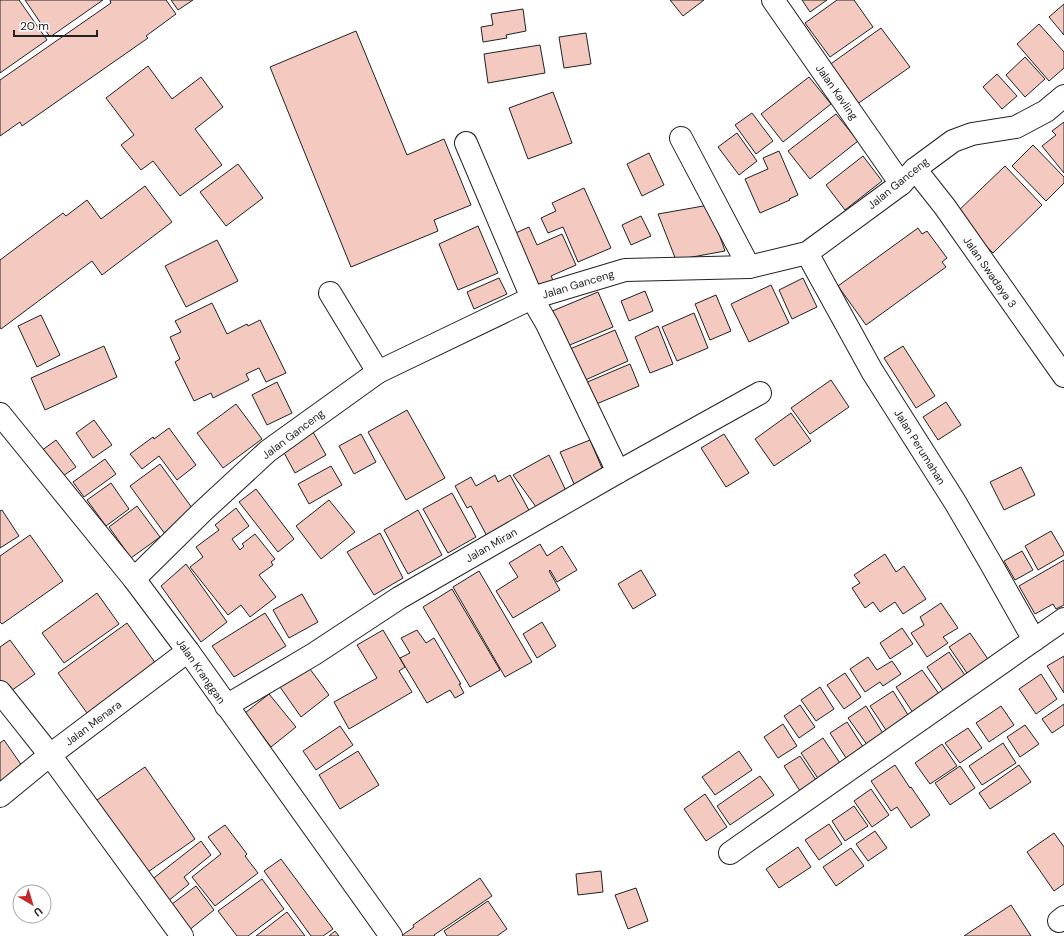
<svg xmlns="http://www.w3.org/2000/svg" width="1064" height="936" viewBox="0 0 1064 936" font-family="'DM Sans',sans-serif">
<style>
.building{fill:#f3c9c0;stroke:#222}
.lines{fill:none;stroke-linecap:round;stroke-linejoin:round}
.minor-casing{stroke:#222;stroke-width:24}
.major-casing{stroke:#222;stroke-width:24}
.minor{stroke:#fff;stroke-width:22}
.major{stroke:#fff;stroke-width:22}
.labels{text-anchor:middle;stroke-width:3;stroke-linejoin:round;paint-order:stroke}
.street-label{font-size:11px;fill:#222;stroke:#fff}
</style>
<rect width="100%" height="100%" fill="#fff"/>
<g class="building">
<path d="M0 0H19L47 40 0 73Z"/>
<path d="M25 0H103L50 37Z"/>
<path d="M110 0H166L176 14 146 36 148 38 22 126 20 122 0 136V80L111 3Z"/>
<path d="M171 0H193L178 10Z"/>
<path d="M670 0H704L683 16Z"/>
<path d="M802 0H827L810 12Z"/>
<path d="M837 0H854L873 27 830 57 805 23Z"/>
<path d="M1064 4V35L1049 17Z"/>
<path d="M523 9 526 31 506 35 507 38 483 42 481 27 493 25 491 14Z"/>
<path d="M1039 24 1064 52V68L1049 81 1017 44Z"/>
<path d="M881 28 910 67 853 107 825 68Z"/>
<path d="M356 31 407 155 444 139 471 205 434 220 438 231 351 267 270 67Z"/>
<path d="M586 33 591 64 564 68 559 37Z"/>
<path d="M540 45 545 73 488 83 484 54Z"/>
<path d="M1025 57 1045 79 1025 97 1006 75Z"/>
<path d="M148 66 172 99 201 77 223 107 195 129 222 165 180 196 153 161 141 170 121 145 134 135 106 98Z"/>
<path d="M997 74 1017 96 1002 109 983 87Z"/>
<path d="M809 77 831 104 783 142 761 114Z"/>
<path d="M553 92 572 143 528 159 509 108Z"/>
<path d="M752 113 773 141 756 154 735 125Z"/>
<path d="M836 114 858 141 810 179 788 151Z"/>
<path d="M1064 122V173L1042 146 1056 135 1052 131Z"/>
<path d="M737 133 757 161 739 175 718 147Z"/>
<path d="M1033 145 1064 177V183L1046 201 1012 166Z"/>
<path d="M779 151 798 195 789 199 790 200 760 213 745 179 768 169 763 158Z"/>
<path d="M649 153 664 185 642 196 627 164Z"/>
<path d="M863 156 882 181 845 210 826 185Z"/>
<path d="M238 164 263 198 226 226 200 192Z"/>
<path d="M1005 166 1042 205 993 253 955 214Z"/>
<path d="M145 186 172 222 102 275 92 261 1 329 0 327V260L63 213 66 216 87 200 101 219Z"/>
<path d="M584 188 611 248 578 262 563 227 548 233 541 218 556 211 552 203Z"/>
<path d="M709 205 725 251 676 260 658 214Z"/>
<path d="M641 216 651 236 631 245 622 225Z"/>
<path d="M478 226 498 273 458 290 439 244Z"/>
<path d="M529 227 537 245 562 234 576 265 551 276 553 280 534 288 511 235Z"/>
<path d="M918 228 922 234 927 231 947 258 942 262 946 267 866 325 838 286Z"/>
<path d="M217 240 238 281 186 307 165 266Z"/>
<path d="M499 278 507 294 474 309 467 292Z"/>
<path d="M803 278 817 307 792 319 779 290Z"/>
<path d="M771 285 789 323 749 342 731 304Z"/>
<path d="M645 291 653 311 629 321 621 301Z"/>
<path d="M598 292 613 327 565 347 550 312Z"/>
<path d="M716 295 731 331 710 340 695 304Z"/>
<path d="M212 303 227 334 247 324 248 326 260 320 286 373 266 382 259 368 246 374 249 380 213 398 211 393 194 401 175 362 180 359 170 337 181 332 175 321Z"/>
<path d="M694 313 708 348 677 361 662 327Z"/>
<path d="M41 315 60 355 37 367 18 326Z"/>
<path d="M658 326 673 364 650 373 635 337Z"/>
<path d="M615 330 628 361 583 381 570 349Z"/>
<path d="M104 346 117 377 45 410 31 378Z"/>
<path d="M903 346 935 396 916 408 884 358Z"/>
<path d="M630 364 639 386 594 405 585 383Z"/>
<path d="M831 380 849 407 810 434 791 408Z"/>
<path d="M277 382 292 413 267 425 252 395Z"/>
<path d="M946 402 961 425 938 440 923 417Z"/>
<path d="M236 404 262 439 223 468 197 433Z"/>
<path d="M407 410 445 478 406 500 368 432Z"/>
<path d="M791 413 811 441 774 466 755 439Z"/>
<path d="M94 420 112 445 93 458 76 433Z"/>
<path d="M169 428 196 465 177 480 159 456 142 469 130 454 153 437 154 439Z"/>
<path d="M313 432 326 455 295 473 282 449Z"/>
<path d="M361 434 376 462 354 474 339 446Z"/>
<path d="M724 434 749 473 726 487 701 448Z"/>
<path d="M56 440 76 467 60 478 41 451Z"/>
<path d="M590 440 605 475 575 486 560 452Z"/>
<path d="M549 455 568 495 539 511 513 475Z"/>
<path d="M105 459 116 474 84 497 73 482Z"/>
<path d="M160 464 195 512 165 534 130 486Z"/>
<path d="M331 466 342 485 309 504 298 484Z"/>
<path d="M1021 467 1035 495 1004 510 990 482Z"/>
<path d="M495 475 498 482 510 475 531 514 489 540 471 506 467 508 455 486 471 477 476 486Z"/>
<path d="M111 483 129 509 106 526 87 500Z"/>
<path d="M256 489 294 539 278 552 239 502Z"/>
<path d="M452 493 476 537 448 553 423 509Z"/>
<path d="M329 500 355 532 321 559 296 526Z"/>
<path d="M137 506 160 537 131 558 109 527Z"/>
<path d="M236 508 249 526 232 539 240 550 244 546 242 544 255 534 275 559 271 562 273 565 259 575 276 597 250 617 241 605 228 615 190 567 203 557 196 547 219 530 215 525Z"/>
<path d="M2 510 19 536 0 548V511Z"/>
<path d="M418 510 442 555 408 574 384 530Z"/>
<path d="M1051 531 1064 553V555L1038 570 1025 546Z"/>
<path d="M380 533 403 578 374 595 347 552Z"/>
<path d="M30 535 63 581 2 624 0 622V556Z"/>
<path d="M540 544 547 556 562 546 577 570 557 582 550 570 549 571 560 590 513 618 496 591 518 577 509 563Z"/>
<path d="M1022 551 1033 570 1015 580 1004 561Z"/>
<path d="M885 554 896 572 904 566 926 599 903 614 895 602 880 612 873 602 865 608 852 588 860 583 854 575Z"/>
<path d="M1064 560V605L1056 609 1053 604 1035 614 1019 586Z"/>
<path d="M186 564 227 622 201 642 161 586Z"/>
<path d="M641 570 656 595 633 609 618 584Z"/>
<path d="M479 571 532 662 505 677 453 587Z"/>
<path d="M452 589 500 670 470 687 423 607Z"/>
<path d="M97 593 119 624 64 663 42 633Z"/>
<path d="M302 594 318 622 289 638 273 610Z"/>
<path d="M941 603 958 628 943 637 948 643 927 657 911 633 924 625 920 617Z"/>
<path d="M265 613 286 646 234 677 212 646Z"/>
<path d="M542 622 556 646 537 658 523 634Z"/>
<path d="M127 623 156 664 87 713 58 673Z"/>
<path d="M902 628 913 644 890 659 880 643Z"/>
<path d="M383 630 405 667 399 671 412 692 349 729 334 702 377 678 357 645Z"/>
<path d="M417 630 426 643 434 638 461 684H459L464 693 455 698 450 690 427 703 400 658 410 653 401 638Z"/>
<path d="M970 633 992 665 971 679 949 647Z"/>
<path d="M10 640 35 674 8 693 0 681V647Z"/>
<path d="M949 652 969 681 947 696 927 667Z"/>
<path d="M1064 656V693L1047 666Z"/>
<path d="M868 657 877 670 892 661 901 674 883 686 880 682 865 692 850 669Z"/>
<path d="M310 669 329 695 301 717 280 687Z"/>
<path d="M922 670 942 698 915 716 896 687Z"/>
<path d="M845 673 861 697 844 709 827 685Z"/>
<path d="M1041 674 1057 699 1036 714 1019 689Z"/>
<path d="M820 687 834 709 816 721 801 700Z"/>
<path d="M893 691 910 718 888 733 870 706Z"/>
<path d="M269 694 296 727 271 747 245 713Z"/>
<path d="M1064 704V725L1052 733 1042 719Z"/>
<path d="M800 705 815 727 799 738 784 716Z"/>
<path d="M866 706 884 735 868 746 848 718Z"/>
<path d="M1001 706 1014 725 989 742 976 723Z"/>
<path d="M847 722 865 750 848 761 830 733Z"/>
<path d="M783 724 797 746 778 758 764 737Z"/>
<path d="M1025 725 1039 744 1020 757 1007 737Z"/>
<path d="M340 726 353 745 316 770 303 751Z"/>
<path d="M968 728 982 748 960 763 945 743Z"/>
<path d="M823 738 842 766 819 780 801 753Z"/>
<path d="M4 740 27 773 0 792V743Z"/>
<path d="M1003 743 1016 763 982 785 969 766Z"/>
<path d="M942 744 957 766 930 784 915 763Z"/>
<path d="M358 751 379 785 340 809 319 775Z"/>
<path d="M739 751 752 770 715 795 702 777Z"/>
<path d="M800 756 816 780 800 791 784 766Z"/>
<path d="M895 765 910 788 911 787 930 815 911 828 897 807 891 811 871 781Z"/>
<path d="M1019 765 1031 782 990 809 979 793Z"/>
<path d="M960 766 975 788 950 805 935 783Z"/>
<path d="M145 767 195 839 145 874 94 802Z"/>
<path d="M760 776 774 795 730 825 717 806Z"/>
<path d="M871 789 889 815 872 827 854 801Z"/>
<path d="M705 794 727 827 706 841 684 809Z"/>
<path d="M854 806 868 826 845 841 832 821Z"/>
<path d="M829 824 842 844 819 860 805 840Z"/>
<path d="M225 825 247 854 245 856 258 873 215 906 192 877 221 854 208 837Z"/>
<path d="M875 831 887 848 868 861 856 844Z"/>
<path d="M1054 833 1064 847V884L1054 891 1027 852Z"/>
<path d="M201 841 211 855 184 877 189 884 167 902 150 881Z"/>
<path d="M798 847 811 867 779 888 766 869Z"/>
<path d="M851 848 864 866 836 886 823 867Z"/>
<path d="M281 859 333 929 323 936H311L264 871Z"/>
<path d="M601 871 603 892 578 895 576 874Z"/>
<path d="M480 878 492 896 434 935 435 936H401L414 927 413 925Z"/>
<path d="M262 879 284 909 248 936H237L218 911Z"/>
<path d="M196 886 214 910 183 935 164 910Z"/>
<path d="M636 888 648 921 628 929 615 895Z"/>
<path d="M488 901 507 929 497 936H447L444 931Z"/>
<path d="M1011 905 1031 936H964Z"/>
<path d="M287 912 305 936H256Z"/>
<path d="M335 931 339 936H329Z"/>
</g>
<g class="lines">
<defs>
<g id="minor">
<path d="M773 0 901 184"/>
<path d="M681 138 749 267"/>
<path d="M466 143 532 298 547 324 618 472"/>
<path d="M915 169 945 207 1064 376"/>
<path d="M807 253 872 371 955 502 990 562 1034 640"/>
<path d="M330 293 378 372"/>
<path d="M134 579 203 511 268 451 378 372 532 298 625 270 749 267 807 253 901 184 915 169 953 141 972 134 1016 127 1046 111 1064 96"/>
<path d="M0 692 50 755 182 936"/>
<path d="M226 706 314 654 399 598 618 472 760 393"/>
<path d="M0 796 50 755 188 651"/>
<path d="M730 853 1064 619"/>
<path d="M1059 921 1064 917"/>
</g>
<path id="major" d="M0 414 134 579 188 651 391 936"/>
</defs>
<use href="#minor" class="minor-casing"/>
<use href="#major" class="major-casing"/>
<use href="#minor" class="minor"/>
<use href="#major" class="major"/>
</g>
<g class="labels">
<g class="street-label">
<text transform="translate(837 92) rotate(55)" y="4">Jalan Kavling</text>
<text transform="translate(898 183) rotate(-39)" y="4">Jalan Ganceng</text>
<text transform="translate(990 272) rotate(55)" y="4">Jalan Swadaya 3</text>
<text transform="translate(578 284) rotate(-17)" y="4">Jalan Ganceng</text>
<text transform="translate(293 434) rotate(-37)" y="4">Jalan Ganceng</text>
<text transform="translate(920 447) rotate(58)" y="4">Jalan Perumahan</text>
<text transform="translate(491 545) rotate(-30)" y="4">Jalan Miran</text>
<text transform="translate(201 671) rotate(55)" y="4">Jalan Kranggan</text>
<text transform="translate(93 723) rotate(-37)" y="4">Jalan Menara</text>
</g>
</g>
<g transform="translate(32 904) rotate(142)"><circle r="19" fill="#ffffff" stroke="#a7a7a7"/>
<path d="M0-3L7 15L0 10L-7 15Z" fill="#c62828"/>
<text y="-6" font-size="11" font-weight="bold" text-anchor="middle" fill="#222222">U</text>
</g>
<path d="M14 30v6h83v-6" fill="none" stroke="#222222" stroke-width="2"/>
<text x="20" y="30" font-size="12" fill="#222222" stroke="#ffffff" stroke-width="3" paint-order="stroke">20 m</text>
</svg>
